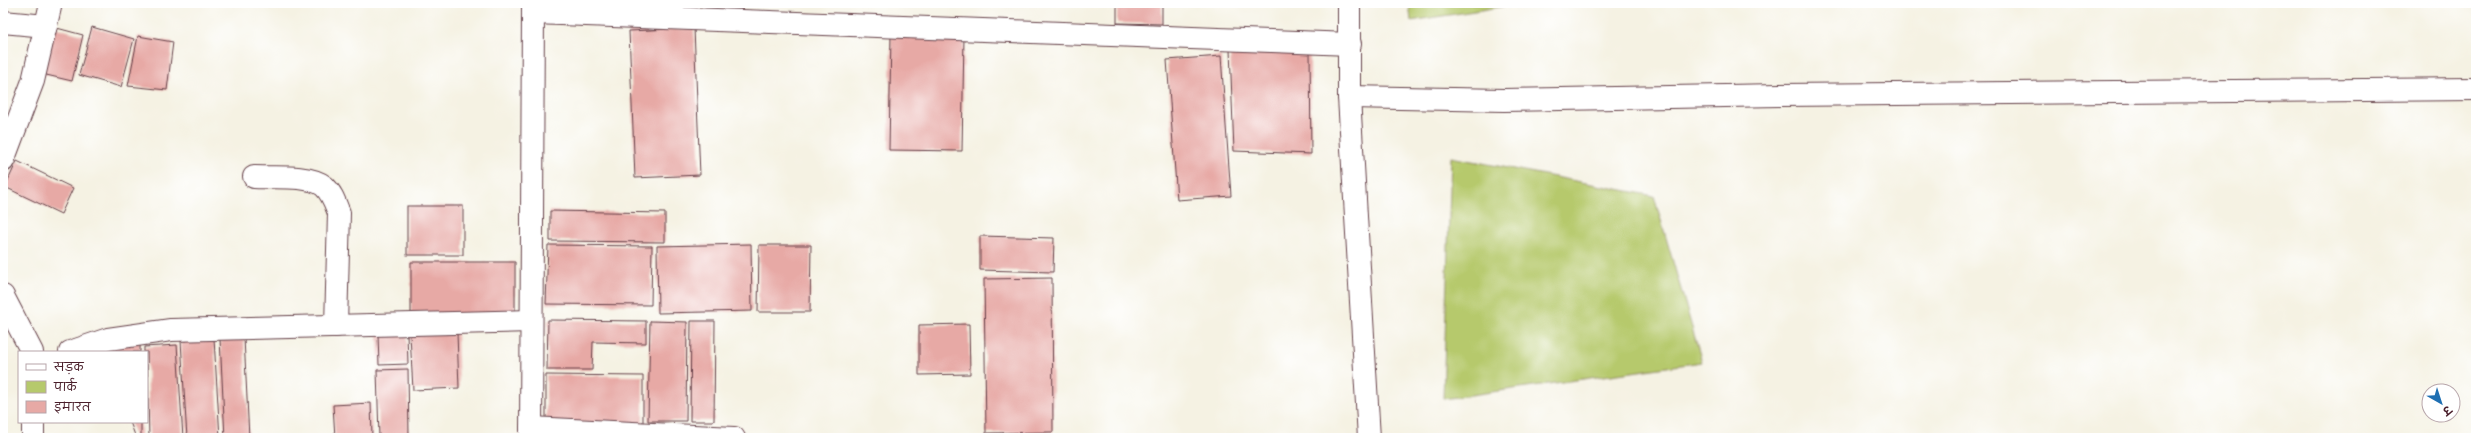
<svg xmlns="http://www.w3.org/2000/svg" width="2479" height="441" viewBox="0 0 2479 441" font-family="Pangolin,'Playpen Sans Deva',sans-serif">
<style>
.green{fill:#b6c96c;stroke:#80744c}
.building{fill:#e7a9a5}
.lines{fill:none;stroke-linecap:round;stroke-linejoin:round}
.minor-casing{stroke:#643f47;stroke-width:24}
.minor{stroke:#fff;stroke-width:22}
</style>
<rect width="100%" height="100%" fill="#fff"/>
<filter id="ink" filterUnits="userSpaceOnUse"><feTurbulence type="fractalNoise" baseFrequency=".025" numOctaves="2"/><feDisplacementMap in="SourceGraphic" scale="8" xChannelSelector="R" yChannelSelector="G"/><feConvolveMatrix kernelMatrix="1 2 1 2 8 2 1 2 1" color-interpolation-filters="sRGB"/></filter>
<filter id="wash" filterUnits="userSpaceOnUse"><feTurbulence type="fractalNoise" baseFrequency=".012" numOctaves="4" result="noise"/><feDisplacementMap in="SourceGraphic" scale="16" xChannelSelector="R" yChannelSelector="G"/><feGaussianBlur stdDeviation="0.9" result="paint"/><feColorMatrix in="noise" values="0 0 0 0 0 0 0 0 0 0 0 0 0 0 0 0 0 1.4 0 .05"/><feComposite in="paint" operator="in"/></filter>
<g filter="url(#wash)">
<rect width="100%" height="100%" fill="#f5f2e3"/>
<g class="green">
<path d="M1409 3H1525L1411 21Z"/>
<path d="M1451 157 1654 196 1702 362 1443 399Z"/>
</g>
<g id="blocks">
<g class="building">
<path d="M1117 3H1162V24L1117 23Z"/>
<path d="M53 27 83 35 72 81 42 74Z"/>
<path d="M92 27 134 39 121 87 79 75Z"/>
<path d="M694 28 700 175 635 178 629 31Z"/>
<path d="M891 35 964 36 962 151 889 150Z"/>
<path d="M138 36 173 42 167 90 128 86Z"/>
<path d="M1230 50 1310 52 1311 154 1234 151Z"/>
<path d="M1221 56 1231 196 1177 200 1167 60Z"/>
<path d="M17 161 73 188 61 214 5 187Z"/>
<rect x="407" y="206" width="56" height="49"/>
<path d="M550 211 665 213V242L550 241Z"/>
<path d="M980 236 1054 238 1053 272 980 270Z"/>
<path d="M751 244 752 311 658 313 657 246Z"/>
<path d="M548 245 652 246 651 305 546 304Z"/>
<path d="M759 245H811L810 312H758Z"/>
<path d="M411 262H515V315L411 316Z"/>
<path d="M1052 278 1053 432 986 433 984 279Z"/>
<path d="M548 320 646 321V343L593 342 592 370H547Z"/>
<path d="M650 321 687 322 686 421H648Z"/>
<path d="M691 321H715L714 421H690Z"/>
<path d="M969 324 970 374 919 375V325Z"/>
<path d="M407 333 408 364 379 365 378 334Z"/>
<path d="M457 333 459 388 413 390 410 335Z"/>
<path d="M244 338 249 438H225L220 339Z"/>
<path d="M214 339 220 438H187L181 341Z"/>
<path d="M99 342H140V352H103Z"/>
<path d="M177 345 183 438H149L147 352H144V347Z"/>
<path d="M408 369 409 438H379L377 370Z"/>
<path d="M546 375 643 376V424L546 423Z"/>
<path d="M371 403 372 438H335L333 405Z"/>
<path d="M130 422H141V438H136Z"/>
</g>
</g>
</g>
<g filter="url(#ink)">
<use href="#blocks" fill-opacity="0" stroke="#643f47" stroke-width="1"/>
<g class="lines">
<defs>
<g id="minor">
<path d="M1349 3V97L1369 438"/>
<path d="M534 13 1350 44"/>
<path d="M3 22 46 26"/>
<path d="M1349 97 1504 100 1780 95 2476 89"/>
<path d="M3 161 33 81 51 3"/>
<path d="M254 177C272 178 309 174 324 186 332 193 335 203 339 213L336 326"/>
<path d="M3 296 32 352"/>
<path d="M70 352 108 339 171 330 531 321"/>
<path d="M33 422V438"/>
<path d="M531 428 734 438"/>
<path d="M531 438 533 3"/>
</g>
</defs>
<use href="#minor" class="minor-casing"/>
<use href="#minor" class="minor"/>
</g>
</g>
<rect width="2479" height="441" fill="none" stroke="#fff" stroke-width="16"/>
<rect x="18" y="351" width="130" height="72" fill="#ffffff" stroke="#b7a5aa"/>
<rect x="26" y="364" width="20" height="6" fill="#ffffff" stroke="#b7a5aa"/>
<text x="54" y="371" font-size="12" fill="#4a1f2b">सड़क</text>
<rect x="26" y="381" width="20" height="12" fill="#b6c96c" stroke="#b7a5aa"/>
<text x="54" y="391" font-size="12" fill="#4a1f2b">पार्क</text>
<rect x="26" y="401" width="20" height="12" fill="#e7a9a5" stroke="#b7a5aa"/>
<text x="54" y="411" font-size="12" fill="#4a1f2b">इमारत</text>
<g transform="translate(2441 403) rotate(141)"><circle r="19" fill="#ffffff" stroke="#b7a5aa"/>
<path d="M0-3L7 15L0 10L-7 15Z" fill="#1f6fb2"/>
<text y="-6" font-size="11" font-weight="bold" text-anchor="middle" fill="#4a1f2b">उ</text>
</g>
</svg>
